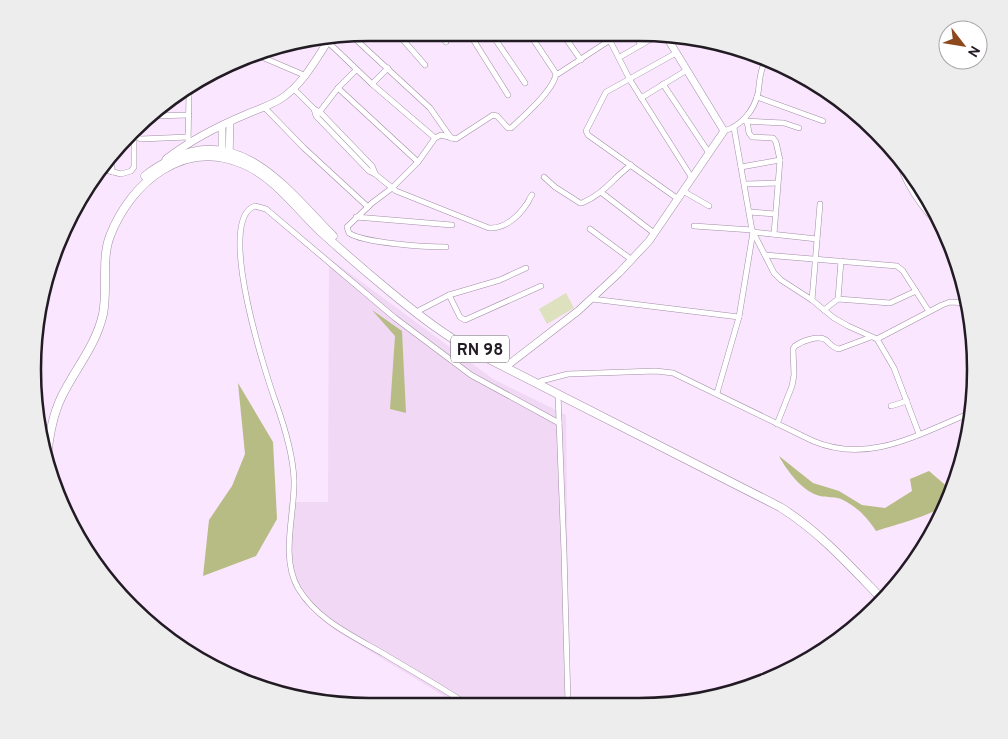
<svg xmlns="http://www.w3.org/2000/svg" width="1008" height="739" viewBox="0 0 1008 739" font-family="Overpass,sans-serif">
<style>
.built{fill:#f1d8f5}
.green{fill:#dde1bd}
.forest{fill:#b7bc84}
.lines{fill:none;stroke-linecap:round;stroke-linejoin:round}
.street-casing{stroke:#a08ea3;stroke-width:6}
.secondary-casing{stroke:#a08ea3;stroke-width:8}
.primary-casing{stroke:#a08ea3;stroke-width:9}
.street{stroke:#fff;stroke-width:5}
.secondary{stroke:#fff;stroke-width:7}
.primary{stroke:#fff;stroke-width:8}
.labels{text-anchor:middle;stroke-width:4;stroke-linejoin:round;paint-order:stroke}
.shield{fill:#fff;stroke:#645f66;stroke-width:1}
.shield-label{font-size:16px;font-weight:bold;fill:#221b24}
.rim{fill:none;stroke:#221b24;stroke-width:2.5}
</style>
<rect width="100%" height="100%" fill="#fae6fe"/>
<path class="built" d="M329 258 493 379 566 415 569 704 459 705 335 630 305 604 294 587 286 554 289 502H328Z"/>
<path class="green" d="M566 293 574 308 547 324 539 309Z"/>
<g class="forest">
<path d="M372 310 402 331 406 413 390 409 395 336Z"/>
<path d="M238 383 273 442 277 519 256 556 203 576 209 520 232 486 245 454Z"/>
<path d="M779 456 813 483 839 491 862 505 885 508 912 491 910 479 929 471 950 489 953 488C951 493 949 499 946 503 938 514 891 526 876 531 867 517 858 508 843 500 836 496 827 498 820 496 803 492 787 471 779 456Z"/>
</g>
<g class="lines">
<defs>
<g id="street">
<path d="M397 33 425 65"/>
<path d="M439 33 446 42"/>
<path d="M469 33 508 95"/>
<path d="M491 33 525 83"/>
<path d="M529 33 555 72 558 74 610 40"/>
<path d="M562 33 581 60"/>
<path d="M606 33 630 80 692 178"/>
<path d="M634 33 641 45"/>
<path d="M351 35 430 108 451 138"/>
<path d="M566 38 575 33"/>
<path d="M328 42 372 84 435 138"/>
<path d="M676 53 606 92 586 131 588 135 678 199"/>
<path d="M257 55 304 75"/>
<path d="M620 57 658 35"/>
<path d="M372 84 388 68"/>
<path d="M663 84 709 153"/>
<path d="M293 88 314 109 320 112 372 166 375 173"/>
<path d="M338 88 418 162"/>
<path d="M179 92H190"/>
<path d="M757 97 823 121"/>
<path d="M641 98 687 70"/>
<path d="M265 108 304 148 368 207"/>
<path d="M314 109 316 116 369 171 375 174 396 191 489 228C504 229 518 217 526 205 529 202 529 198 532 195"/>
<path d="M318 114 338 88 356 70"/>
<path d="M152 116 189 115"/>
<path d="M744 121 784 123 799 128"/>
<path d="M747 121 749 133 752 137 773 138 776 142 780 160 774 234"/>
<path d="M734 128 752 230 774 273 781 280 812 300 834 318 848 326 877 339 942 305 950 302 967 303"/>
<path d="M724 131C741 126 754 111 758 93 760 82 759 72 765 62"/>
<path d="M130 135 141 139 188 137"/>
<path d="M188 143 189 94 194 84"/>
<path d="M112 154V172"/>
<path d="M898 157C904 186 926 213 946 233"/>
<path d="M741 167 780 160"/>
<path d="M102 169 121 174 131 171 134 167V137"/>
<path d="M544 177 555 187 580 203H582C604 194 613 178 631 165"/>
<path d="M745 184 777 183"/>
<path d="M683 191 709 206"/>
<path d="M602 193 654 233"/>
<path d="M750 212 775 214"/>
<path d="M356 217 452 225"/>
<path d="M694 226 752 230"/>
<path d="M590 229 632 260"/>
<path d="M446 247C426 247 363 243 349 233L347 227 372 203 392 188 418 162 435 138 441 135 456 139 493 115 497 116 508 128H511C524 116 555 89 556 73"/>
<path d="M765 255 897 266 903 271 928 310"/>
<path d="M449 295 460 317 465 320 541 286"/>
<path d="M592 299 739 317"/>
<path d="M838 299 841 261"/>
<path d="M812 300 820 204"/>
<path d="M420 310 449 295 500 280 526 268"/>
<path d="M824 310 838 299 890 303 916 291"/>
<path d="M877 339 894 368 919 434"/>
<path d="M541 381 568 374 656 371 673 373 813 441C870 465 920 433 973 412"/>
<path d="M717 393 739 317 753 232 817 239"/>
<path d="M558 394 564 552 568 704"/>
<path d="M891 406 907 401"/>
<path d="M777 424 792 386 794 375 793 349 795 346C802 341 818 335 826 340 830 344 833 348 839 349L871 337"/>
<path d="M468 705C441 687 412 671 384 654 353 636 317 620 298 588 280 556 295 515 294 480 293 454 285 428 276 403 266 375 215 219 255 206L266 209 395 318 471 375 559 423"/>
</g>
<g id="secondary">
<path d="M222 126V155"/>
<path d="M166 159C191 140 218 126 247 114 260 108 270 106 282 98 303 84 317 58 330 38"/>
<path d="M229 159 230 122"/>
<path d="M508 365 578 311 619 273 649 241 724 131 666 36"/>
</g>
<g id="primary">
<path d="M145 176C154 168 164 163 174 158 243 126 290 193 333 236"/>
<path d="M47 457C49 436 52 417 61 398 74 370 96 346 103 314 108 290 101 259 110 236 131 182 184 138 243 164 274 177 296 208 320 231 342 251 365 271 388 290 417 314 445 336 477 353L780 507C820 532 850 566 883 600"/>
</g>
</defs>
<use href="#street" class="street-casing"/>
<use href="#secondary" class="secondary-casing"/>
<use href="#primary" class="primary-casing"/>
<use href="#street" class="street"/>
<use href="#secondary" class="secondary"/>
<use href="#primary" class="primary"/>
</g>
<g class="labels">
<rect class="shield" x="451" y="335.5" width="58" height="27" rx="4"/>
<g class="shield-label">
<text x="480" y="355">RN 98</text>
</g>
</g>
<path d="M0 0H1008V739H0ZM369 41H639A328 328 0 0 1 967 369V370A328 328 0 0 1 639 698H369A328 328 0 0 1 41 370V369A328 328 0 0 1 369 41Z" fill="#ededed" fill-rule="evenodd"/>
<path class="rim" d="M369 41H639A328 328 0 0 1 967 369V370A328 328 0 0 1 639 698H369A328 328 0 0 1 41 370V369A328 328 0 0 1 369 41Z"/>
<g transform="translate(963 45) rotate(121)"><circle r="24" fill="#ffffff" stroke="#a7a4a7"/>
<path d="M0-4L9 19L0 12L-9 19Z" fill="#8d481d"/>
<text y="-8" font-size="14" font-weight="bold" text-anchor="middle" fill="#221b24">N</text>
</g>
</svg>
